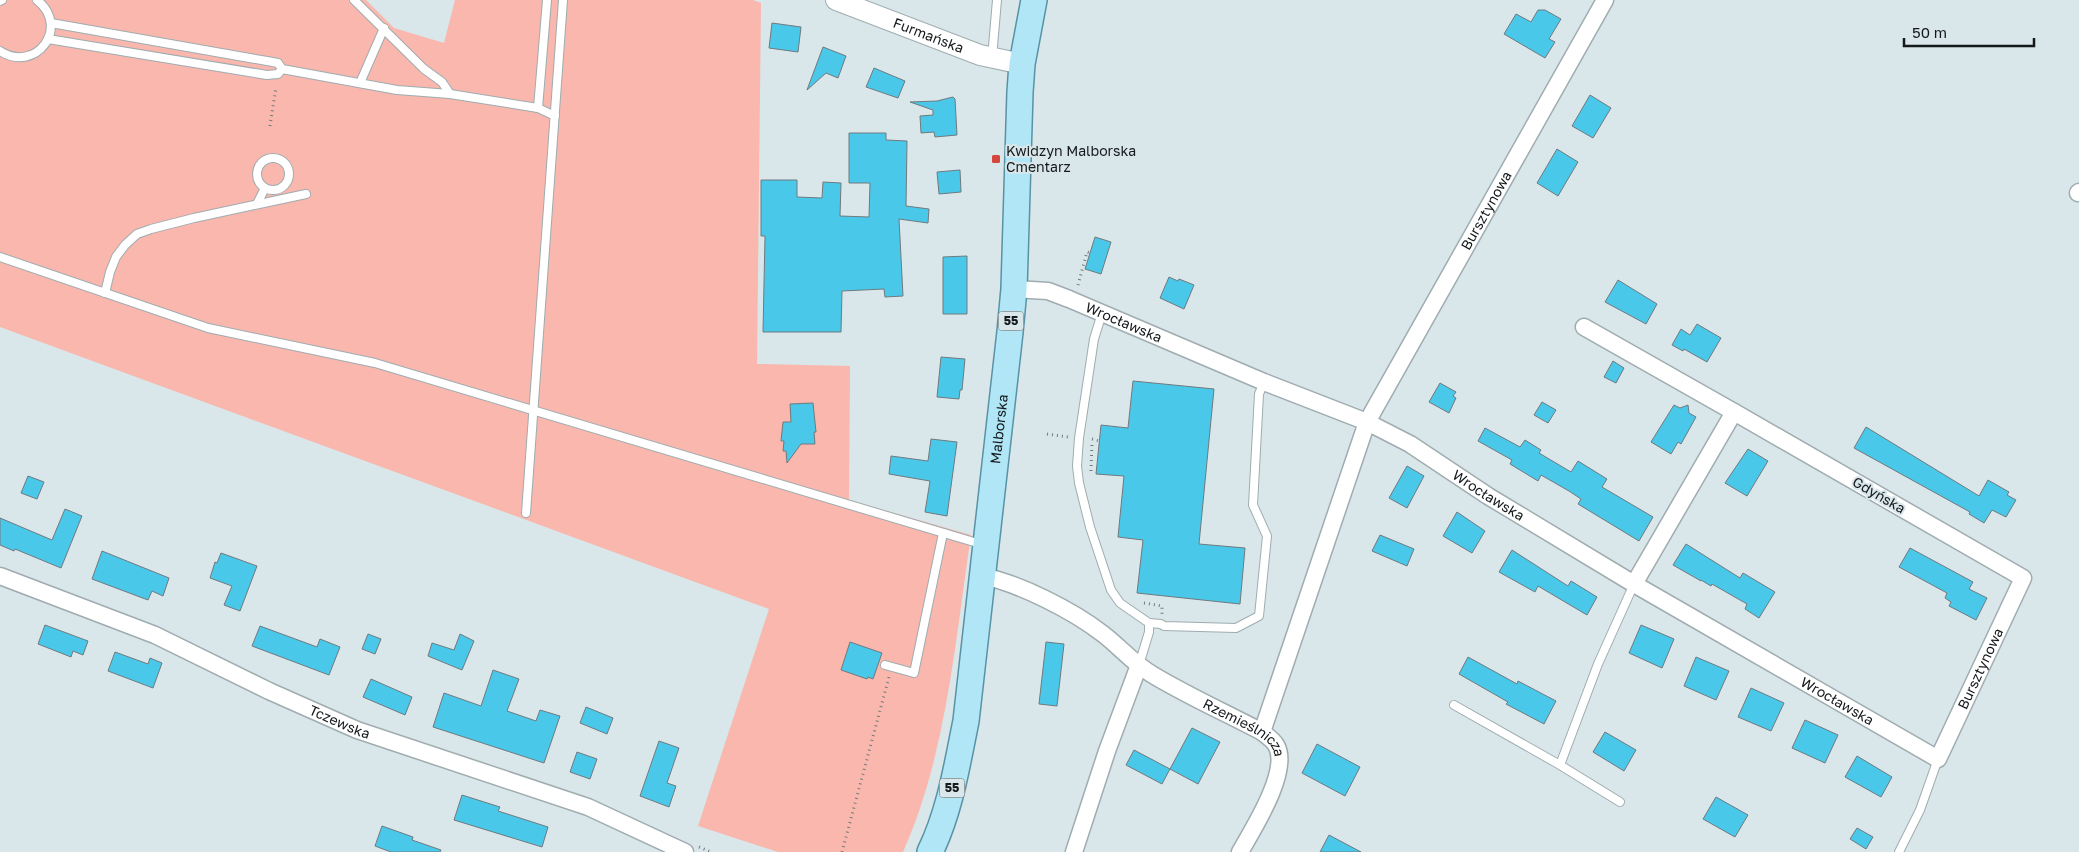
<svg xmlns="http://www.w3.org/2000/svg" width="2079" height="852" viewBox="0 0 2079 852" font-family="'Golos Text',sans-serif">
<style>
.green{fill:#f9b7ad}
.building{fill:#4ac8ea;stroke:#6f7a7e}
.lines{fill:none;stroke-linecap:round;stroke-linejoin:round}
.service-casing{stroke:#9facb0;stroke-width:10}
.minor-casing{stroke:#9facb0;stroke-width:19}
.tertiary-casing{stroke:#9facb0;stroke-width:22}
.primary-casing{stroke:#5793a5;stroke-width:28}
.path{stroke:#727b7e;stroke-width:3;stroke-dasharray:1 4;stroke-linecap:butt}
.service{stroke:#fff;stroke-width:8}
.minor{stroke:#fff;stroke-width:16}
.tertiary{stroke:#fff;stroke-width:20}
.primary{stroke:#b0e6f5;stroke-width:25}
.poi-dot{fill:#d5473c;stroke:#d9e6ea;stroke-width:2}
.labels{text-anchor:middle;stroke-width:4;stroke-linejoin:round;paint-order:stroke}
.shield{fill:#d9e6ea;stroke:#505659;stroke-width:1}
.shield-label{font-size:12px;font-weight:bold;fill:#15191b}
.street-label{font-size:14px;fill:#15191b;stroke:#d9e6ea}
.poi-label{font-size:14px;fill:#15191b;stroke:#d9e6ea;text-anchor:start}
</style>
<rect width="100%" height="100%" fill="#d9e6ea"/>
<path class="green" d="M0 0H366L394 28 444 43 455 0H753L761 3 757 364 850 366 849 500 971 535C955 641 947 753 903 852H778L698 826 769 609 0 327Z"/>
<g class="building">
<path d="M1538 10H1545L1561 19 1549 39 1555 42 1545 58 1504 34 1516 14 1531 22Z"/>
<path d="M772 23 801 27 798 52 769 48Z"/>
<path d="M823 47 846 56 838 78 826 73 807 90Z"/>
<path d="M874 68 905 81 898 98 866 87Z"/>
<path d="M1590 95 1611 108 1593 138 1572 126Z"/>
<path d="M953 97 955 99 957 135 935 137 934 132 921 133 920 116 933 115V110L910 102 937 101Z"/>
<path d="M849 133H886V140L907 141 906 206 929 209 928 223 899 219 903 296 885 297 884 289 842 291 841 332H763L765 236H761V180H797V197L822 198 823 182 841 183 840 216 869 217 870 183H849Z"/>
<path d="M1557 149 1578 162 1558 196 1537 183Z"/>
<path d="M960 170 961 192 939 194 937 172Z"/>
<path d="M1095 237 1111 242 1101 274 1085 269Z"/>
<path d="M967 256V314H943V257Z"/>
<path d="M1169 277 1178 281 1179 279 1194 285 1184 309 1160 298Z"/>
<path d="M1618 280 1657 304 1646 324 1605 302Z"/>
<path d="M1697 324 1721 338 1707 362 1684 349 1683 351 1672 345 1681 329 1690 335Z"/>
<path d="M941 357 965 359 962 390H960L959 399 937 397Z"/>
<path d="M1613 361 1624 368 1616 383 1604 377Z"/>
<path d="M1133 381 1214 389 1199 544 1245 548 1240 604 1137 593 1143 540 1118 537 1124 476 1096 474 1101 425 1128 428Z"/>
<path d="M1440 383 1456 392 1453 396 1456 398 1449 413 1429 402Z"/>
<path d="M1542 402 1556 410 1548 423 1534 415Z"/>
<path d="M813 403 816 432H814L815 444H801L787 463 786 451H783L784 441H781L783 422H791L790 404Z"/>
<path d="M1674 405 1680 408 1688 405 1689 413 1696 417 1681 444 1678 442 1671 454 1651 442Z"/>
<path d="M1866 427 1979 496 1988 480 2009 492 2007 495 2016 500 2006 517 1992 510 1984 523 1969 514 1970 512 1854 448Z"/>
<path d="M1485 428 1520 447 1525 440 1541 450 1539 453 1571 472 1578 461 1607 479 1602 487 1653 517 1639 541 1578 504 1581 499 1569 491 1541 475 1538 481 1510 464 1512 460 1478 441Z"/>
<path d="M931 439 957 442 947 516 925 512 930 481 889 474 891 456 928 461Z"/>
<path d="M1748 449 1768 461 1747 496 1725 483Z"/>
<path d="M1407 466 1424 476 1407 508 1389 498Z"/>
<path d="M28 476 44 482 37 499 21 493Z"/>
<path d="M65 509 82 516 61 568 15 549 14 551 0 545V518L52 540Z"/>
<path d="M1457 512 1485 531 1472 553 1443 536Z"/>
<path d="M1380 535 1414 549 1407 566 1372 551Z"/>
<path d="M1686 544 1740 578 1743 573 1775 592 1759 618 1745 609 1747 604 1712 584 1711 586 1701 580V581L1673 565Z"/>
<path d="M1910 548 1973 582 1969 589 1987 598 1976 620 1949 606 1951 602 1945 598 1947 593 1899 567Z"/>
<path d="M1512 550 1568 586 1571 581 1597 597 1587 615 1538 586 1535 592 1499 572Z"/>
<path d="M102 551 169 578 163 596 152 591 148 600 92 579Z"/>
<path d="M221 553 257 566 240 611 224 605 232 586 210 578 215 562 217 563Z"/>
<path d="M45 625 88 641 83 655 73 651 71 657 38 644Z"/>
<path d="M1641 625 1674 639 1662 668 1629 653Z"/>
<path d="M260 626 317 647 320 639 340 647 329 675 252 646Z"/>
<path d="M368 634 381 639 375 654 362 649Z"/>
<path d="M460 634 474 641 462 670 428 656 432 643 454 650Z"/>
<path d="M850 642 882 653 873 679 868 677 867 679 841 670Z"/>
<path d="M1046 642 1064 644 1057 706 1039 704Z"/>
<path d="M115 652 148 664 150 658 162 663 153 688 108 671Z"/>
<path d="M1468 657 1517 684 1518 681 1556 701 1544 724 1506 704 1508 702 1459 674Z"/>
<path d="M1696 657 1729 671 1716 700 1684 686Z"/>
<path d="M493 670 519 679 507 711 536 721 540 710 560 716 544 763 433 727 444 693 481 706Z"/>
<path d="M371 679 412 697 405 715 363 697Z"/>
<path d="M1751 688 1784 703 1771 731 1738 717Z"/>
<path d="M586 707 613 718 607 734 580 723Z"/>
<path d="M1805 720 1838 735 1825 763 1792 748Z"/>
<path d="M1192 728 1220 742 1198 784 1170 769Z"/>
<path d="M1605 732 1636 750 1624 771 1593 752Z"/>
<path d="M659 741 679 748 667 783 676 786 669 807 640 796Z"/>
<path d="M1317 744 1360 767 1345 796 1302 773Z"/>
<path d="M1134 750 1170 769 1162 784 1126 765Z"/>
<path d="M577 752 597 759 590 779 570 772Z"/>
<path d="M1857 756 1892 777 1881 797 1845 777Z"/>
<path d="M462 795 500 807 498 811 548 827 542 847 454 820Z"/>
<path d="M1716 797 1748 815 1735 837 1703 819Z"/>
<path d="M382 826 413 837 412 840 441 850 440 852H391L375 846Z"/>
<path d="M1857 828 1873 837 1866 849 1850 839Z"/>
<path d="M1329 835 1361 852H1320Z"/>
</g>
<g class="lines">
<defs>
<g id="service">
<path d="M354 0 424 69 442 82 450 94"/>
<path d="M0 1 2 0"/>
<path d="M51 23 267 61 278 63 282 69 397 90 450 94 538 108 555 116"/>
<path d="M48 39 267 75 278 74 282 69"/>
<path d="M0 51C36 74 71 27 37 0"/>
<path d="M992 58 997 0"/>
<path d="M360 83 384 28"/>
<path d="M538 108 547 0"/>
<circle cx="273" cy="174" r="16"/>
<path d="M257 204 265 188"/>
<path d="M0 257 208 328 375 363 984 545"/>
<path d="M105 293 110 272 116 257 125 245 137 234 151 229 194 218 306 194"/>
<path d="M1102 313 1094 339 1079 438 1077 466 1079 483 1090 527 1111 590 1120 603 1149 623V632L1139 665"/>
<path d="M526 513 563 0"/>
<path d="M1149 623 1161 624 1164 626 1236 628 1259 616 1267 536 1253 505 1259 394 1264 382"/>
<path d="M885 665 914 673 943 533"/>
<path d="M1454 705 1560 765 1598 664 1634 584"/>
<path d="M1560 765 1620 802"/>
<path d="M1899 852 1920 810 1938 759"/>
</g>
<g id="minor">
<path d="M2078 193 2079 192"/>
<path id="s1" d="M1014 289 1048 291 1069 299 1264 382 1367 422 1410 444 1488 496 1634 584 1938 759 2023 578 1734 412"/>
<path d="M1584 327 1734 412 1634 584"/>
<path id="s2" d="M0 576 155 635 269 691 357 730 588 807 685 852"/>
<path id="s3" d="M983 576C1020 584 1072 610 1103 634 1120 647 1134 664 1153 675 1188 696 1226 713 1262 732 1267 736 1273 740 1276 745 1291 770 1253 829 1240 852"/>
<path id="s4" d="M1262 732 1367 422 1605 0"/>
<path d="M1074 852 1107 751 1139 665"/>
</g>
<g id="tertiary">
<path id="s5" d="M836 0 980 55 1022 64"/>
</g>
<g id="primary">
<path id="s6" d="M930 852C950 811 957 765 966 721L1010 332 1014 289 1020 92 1022 64 1034 0"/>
</g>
</defs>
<use href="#service" class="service-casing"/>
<use href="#minor" class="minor-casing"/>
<use href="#tertiary" class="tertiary-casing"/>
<use href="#primary" class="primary-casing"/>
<g class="path">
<path d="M270 126 276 87"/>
<path d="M1078 285 1087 252 1090 253"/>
<path d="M1047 434 1068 437"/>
<path d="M1092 439 1099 441"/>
<path d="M1091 471 1092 443"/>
<path d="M1144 603 1162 606V614"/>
<path d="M699 847 711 852"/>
<path d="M842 852 889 677"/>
</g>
<use href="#service" class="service"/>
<use href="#minor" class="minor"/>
<use href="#tertiary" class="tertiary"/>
<use href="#primary" class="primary"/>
</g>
<rect class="poi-dot" x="991" y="154" width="10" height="10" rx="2.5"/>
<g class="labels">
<g class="shield">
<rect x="998.5" y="311.5" width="25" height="19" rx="4"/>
<rect x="939.5" y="778.5" width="25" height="19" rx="4"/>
</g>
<g class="shield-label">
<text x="1011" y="325">55</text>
<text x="952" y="792">55</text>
</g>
<g class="street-label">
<text dy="5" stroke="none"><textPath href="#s5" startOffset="99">Furmańska</textPath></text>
<text dy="5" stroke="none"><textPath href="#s4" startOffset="570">Bursztynowa</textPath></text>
<text dy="5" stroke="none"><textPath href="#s1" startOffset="116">Wrocławska</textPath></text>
<text dy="5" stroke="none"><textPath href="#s6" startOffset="430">Malborska</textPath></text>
<text dy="5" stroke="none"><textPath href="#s1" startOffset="521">Wrocławska</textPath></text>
<text transform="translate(1879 495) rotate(30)" y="5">Gdyńska</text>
<text dy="5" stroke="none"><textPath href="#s1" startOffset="1142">Bursztynowa</textPath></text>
<text dy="5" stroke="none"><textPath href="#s1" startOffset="926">Wrocławska</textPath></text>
<text dy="5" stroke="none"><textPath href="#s2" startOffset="370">Tczewska</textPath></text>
<text dy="5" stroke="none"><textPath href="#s3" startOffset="305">Rzemieślnicza</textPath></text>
</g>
<g class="poi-label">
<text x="1006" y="156">Kwidzyn Malborska<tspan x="1006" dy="16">Cmentarz</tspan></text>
</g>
</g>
<path d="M1904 38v8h130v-8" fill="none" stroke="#15191b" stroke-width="2.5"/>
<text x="1912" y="38" font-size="15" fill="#15191b" stroke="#d9e6ea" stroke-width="4" paint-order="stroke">50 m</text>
</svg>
